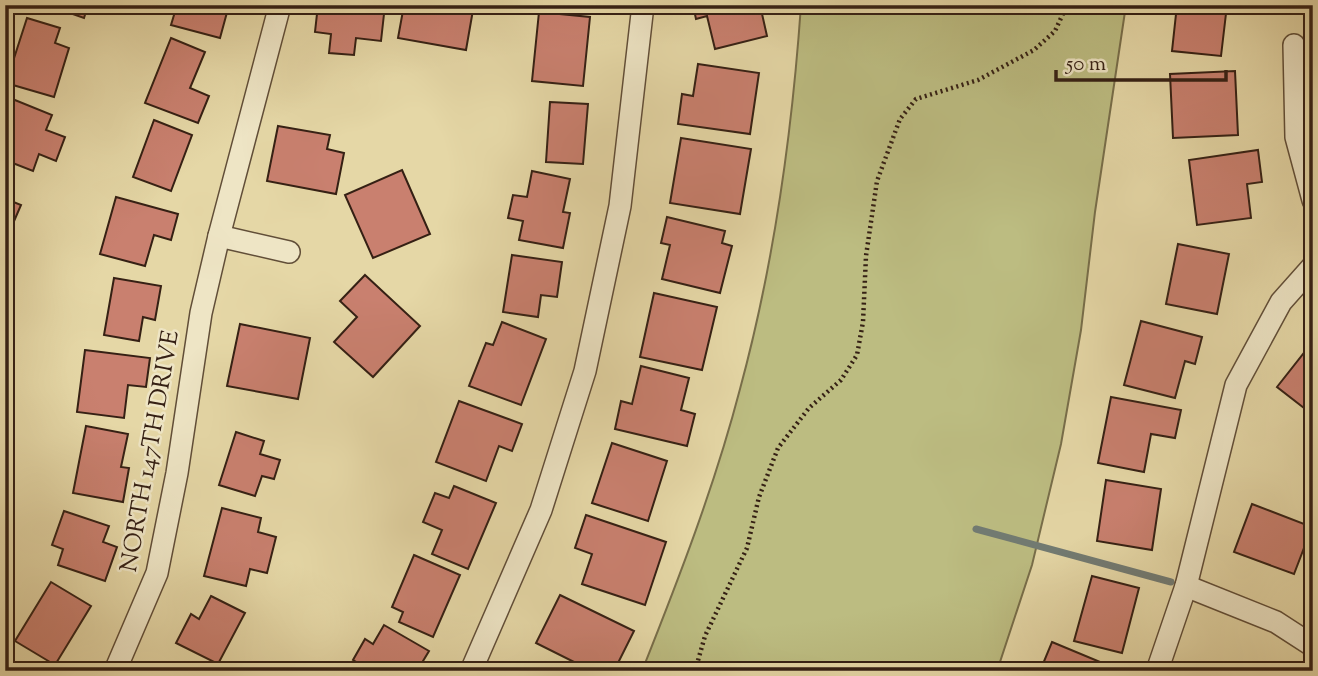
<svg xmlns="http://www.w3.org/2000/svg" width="1318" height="676" viewBox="0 0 1318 676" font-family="'Sorts Mill Goudy',serif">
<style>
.green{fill:#bcbc81;stroke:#786e4a;stroke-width:2}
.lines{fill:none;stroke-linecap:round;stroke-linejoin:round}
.stream{stroke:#727b73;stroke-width:7}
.building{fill:#c9806f;stroke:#352014;stroke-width:2}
.street-casing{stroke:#614e38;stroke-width:24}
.path{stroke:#352014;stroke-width:4.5;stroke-dasharray:2 3.5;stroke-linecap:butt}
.street{stroke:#eee5c5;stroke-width:21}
.labels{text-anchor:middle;stroke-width:5;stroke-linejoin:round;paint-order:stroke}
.street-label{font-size:24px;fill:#352014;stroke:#eee5c5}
</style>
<rect width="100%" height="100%" fill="#e5d7a6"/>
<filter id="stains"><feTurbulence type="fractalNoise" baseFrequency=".00286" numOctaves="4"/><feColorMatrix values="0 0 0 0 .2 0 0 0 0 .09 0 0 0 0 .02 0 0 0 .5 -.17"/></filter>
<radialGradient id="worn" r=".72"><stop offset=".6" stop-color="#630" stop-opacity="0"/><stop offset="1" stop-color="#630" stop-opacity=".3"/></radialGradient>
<path class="green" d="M801 5H1126L1095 212 1081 330 1061 444 1032 565 997 671H642C679 578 715 485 740 389 774 264 792 134 801 5Z"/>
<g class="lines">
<path class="stream" d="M976 529 1171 582"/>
</g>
<g class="building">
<path d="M47 5H88L84 18Z"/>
<path d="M177 5H229L220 38 171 25Z"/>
<path d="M318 5H385L381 41 356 38 354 55 329 53 331 34 315 32Z"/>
<path d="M404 5H446L473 10 466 50 398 38Z"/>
<path d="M693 5H760L767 36 715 49 707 16 696 19Z"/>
<path d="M1177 5H1227L1221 56 1172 51Z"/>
<path d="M539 12 590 17 583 86 532 81Z"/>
<path d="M27 18 60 28 55 43 69 48 54 97 6 83Z"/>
<path d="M171 38 205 52 190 88 209 96 198 123 145 103Z"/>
<path d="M698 64 759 73 750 134 678 124 682 94 693 96Z"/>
<path d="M1235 71 1238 135 1173 138 1170 74Z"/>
<path d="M5 96 52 115 46 130 65 137 56 161 39 154 33 171 5 160Z"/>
<path d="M550 102 588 104 583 164 546 162Z"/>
<path d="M154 120 192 135 171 191 133 177Z"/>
<path d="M278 126 330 135 327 149 344 153 336 194 267 181Z"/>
<path d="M681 138 751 149 740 214 670 203Z"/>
<path d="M1258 150 1262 182 1247 184 1251 218 1197 225 1189 160Z"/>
<path d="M402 170 430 234 373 258 345 195Z"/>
<path d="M532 171 570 179 563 212 570 213 563 248 519 240 523 221 508 218 513 195 527 197Z"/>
<path d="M5 178 13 181 6 199 21 205 5 242Z"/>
<path d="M116 197 178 214 171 240 154 235 145 266 100 254Z"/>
<path d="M667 217 725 231 722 243 732 246 720 293 662 279 670 245 661 243Z"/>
<path d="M1178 244 1229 254 1217 314 1166 304Z"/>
<path d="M512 255 562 262 557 297 541 295 538 317 503 312Z"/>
<path d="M365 275 420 326 373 377 334 342 357 317 340 301Z"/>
<path d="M114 278 161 286 155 320 143 317 139 341 104 335Z"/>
<path d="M654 293 717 307 702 370 640 357Z"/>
<path d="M1141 321 1202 337 1195 364 1185 361 1175 398 1124 385Z"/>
<path d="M502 322 546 339 521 405 469 386 486 343 493 345Z"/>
<path d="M240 324 310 338 298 399 227 386Z"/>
<path d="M1307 349 1313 354V415L1277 387Z"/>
<path d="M85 350 150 358 146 387 128 385 124 418 77 412Z"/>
<path d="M641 366 689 378 681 410 695 414 687 446 615 429 621 401 632 404Z"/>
<path d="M1111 397 1181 410 1175 438 1151 434 1144 472 1098 463Z"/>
<path d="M459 401 522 424 512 451 499 446 486 481 436 462Z"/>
<path d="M86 426 128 434 121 467 129 468 123 502 73 493Z"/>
<path d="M236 432 264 441 260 454 280 460 274 479 262 476 255 496 219 485Z"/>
<path d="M612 443 667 461 648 521 592 503Z"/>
<path d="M1106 480 1161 489 1152 550 1097 541Z"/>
<path d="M454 486 496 503 468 569 432 554 442 530 423 522 435 493 449 498Z"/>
<path d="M1252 504 1312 527 1294 574 1234 552Z"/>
<path d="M222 508 261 518 258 532 276 537 267 573 250 569 246 586 204 576Z"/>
<path d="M64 511 109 526 103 542 117 547 105 581 58 565 63 549 52 545Z"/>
<path d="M586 515 666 542 645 605 582 584 592 554 575 548Z"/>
<path d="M414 555 460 575 433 637 399 622 403 612 392 607Z"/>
<path d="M1092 576 1139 588 1122 653 1074 641Z"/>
<path d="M51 582 91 606 55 665 15 641Z"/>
<path d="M560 595 634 631 614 671H592L536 643Z"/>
<path d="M211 596 245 613 218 664 176 643 191 614 199 619Z"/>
<path d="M384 625 429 651 417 671H372L353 660 365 639 373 644Z"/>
<path d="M1052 642 1117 669 1116 671H1040Z"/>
</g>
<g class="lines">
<defs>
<g id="street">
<path d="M1294 45 1296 137 1313 200"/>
<path d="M219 236 289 252"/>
<path d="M1186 586 1276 622 1313 646"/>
<path d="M115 671 157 573 177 473 201 313 219 236 280 5"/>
<path d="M471 671 541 510 585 371 620 206 643 5"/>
<path d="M1157 671 1186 586 1236 385 1281 302 1313 266"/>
</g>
</defs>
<use href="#street" class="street-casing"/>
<path class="path" d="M695 671 705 636 747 548 759 497 778 448 809 408 841 380 857 355 863 322 866 256 877 181 900 119 916 99 978 80 1034 50 1055 31 1067 5"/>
<use href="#street" class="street"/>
</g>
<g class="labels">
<g class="street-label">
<text transform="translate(149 451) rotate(-80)" y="8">NORTH 147TH DRIVE</text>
</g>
</g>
<rect width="1318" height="676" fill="none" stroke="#e5d7a6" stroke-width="28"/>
<rect x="7" y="7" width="1304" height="662" fill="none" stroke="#352014" stroke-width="3.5"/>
<rect x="14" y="14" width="1290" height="648" fill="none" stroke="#352014" stroke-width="2"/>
<path d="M1056 70v10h170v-10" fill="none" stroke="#352014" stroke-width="3.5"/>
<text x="1066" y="70" font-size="21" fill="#352014" stroke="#eee5c5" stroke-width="5" paint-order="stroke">50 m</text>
<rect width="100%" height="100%" filter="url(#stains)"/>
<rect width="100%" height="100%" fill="url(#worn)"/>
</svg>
